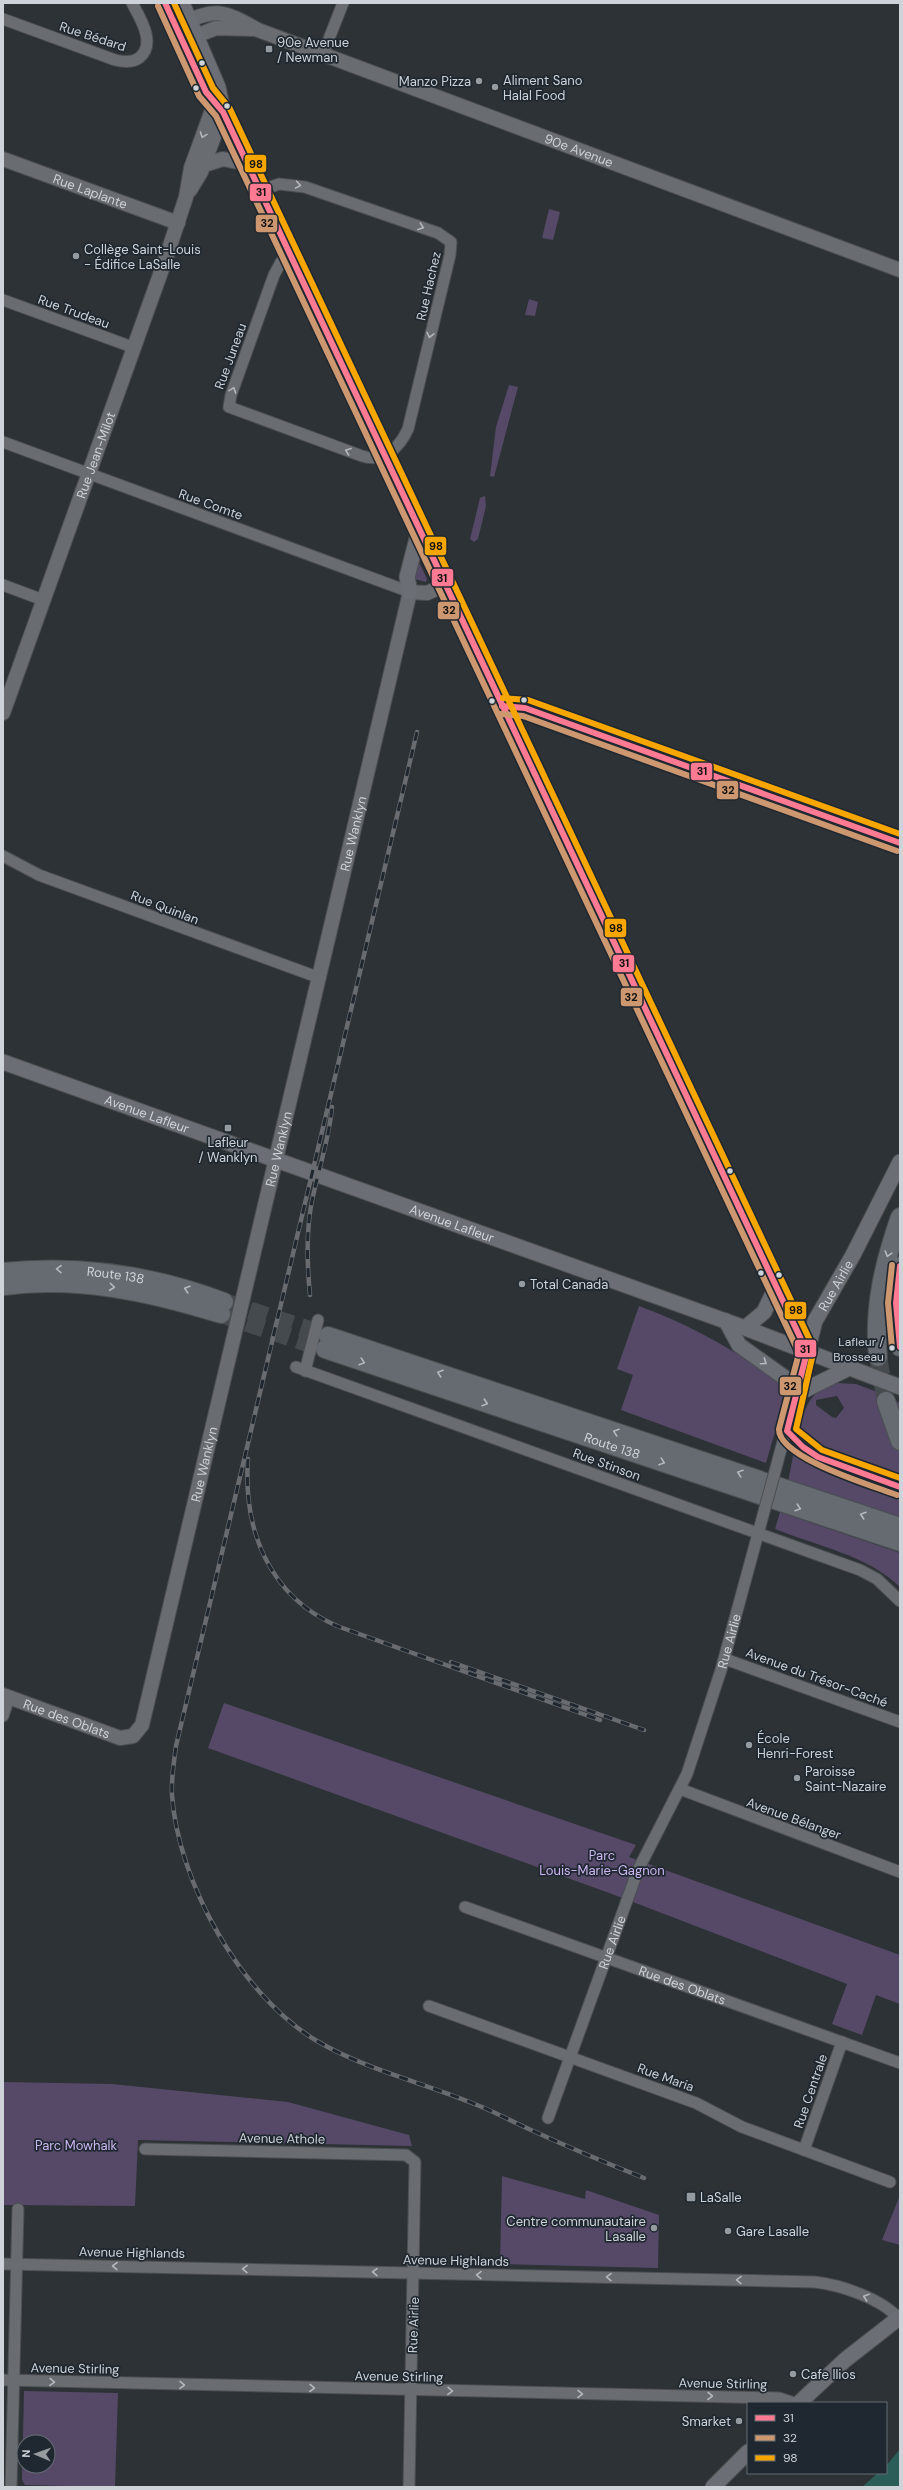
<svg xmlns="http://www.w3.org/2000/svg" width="903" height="2490" viewBox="0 0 903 2490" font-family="'DM Sans',sans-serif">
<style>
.green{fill:#554967;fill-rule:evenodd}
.water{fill:#2b5e59}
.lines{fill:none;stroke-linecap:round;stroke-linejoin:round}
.trunk-tunnel{stroke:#454a4e;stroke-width:18;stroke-dasharray:18 9;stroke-linecap:butt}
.minor-casing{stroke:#4b4f52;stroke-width:13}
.tertiary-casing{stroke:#4b4f52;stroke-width:16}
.secondary-casing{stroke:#4b4f52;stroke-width:17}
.trunk-casing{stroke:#4b4f52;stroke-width:20}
.minor{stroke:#696c71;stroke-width:11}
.tertiary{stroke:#696c71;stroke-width:14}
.secondary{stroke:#6b6e74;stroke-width:15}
.trunk{stroke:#666b71;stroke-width:18}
.rail-casing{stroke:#686b6f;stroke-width:4.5}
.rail{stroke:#1f2830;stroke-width:3;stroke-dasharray:9;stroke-linecap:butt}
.minor-bridge-casing{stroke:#4b4f52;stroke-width:13;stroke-linecap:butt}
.minor-bridge{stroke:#696c71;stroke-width:11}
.bus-1-casing{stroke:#1f2830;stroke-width:9}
.bus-2-casing{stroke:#1f2830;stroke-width:9}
.bus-3-casing{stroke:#1f2830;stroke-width:9}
.bus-1{stroke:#fe7a93;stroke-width:6}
.bus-2{stroke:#cd976f;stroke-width:6}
.bus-3{stroke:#f7a600;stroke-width:6}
.oneway{stroke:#b4b9be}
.oneway2{stroke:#b3b9be}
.oneway3{stroke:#b4babf}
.poi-dot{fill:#959b9f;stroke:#1f2830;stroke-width:1.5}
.bus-dot{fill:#cdd3d8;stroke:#1f2830;stroke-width:1.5}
.labels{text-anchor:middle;stroke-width:3.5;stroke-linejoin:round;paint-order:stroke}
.bus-label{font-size:12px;fill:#cdd3d8;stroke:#1f2830;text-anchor:end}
.street-label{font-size:13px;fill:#cdd3d8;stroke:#1f2830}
.poi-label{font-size:13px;fill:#cdd3d8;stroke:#1f2830;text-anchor:start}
.park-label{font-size:13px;fill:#ceb6f3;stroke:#1f2830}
.line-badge{stroke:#1f2830;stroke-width:1.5}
.pale-badge-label{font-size:11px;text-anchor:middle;font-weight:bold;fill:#111}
</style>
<rect width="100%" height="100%" fill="#2d3236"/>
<g class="green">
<path d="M549 209 560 212 553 240 542 238Z"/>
<path d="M529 299 538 302 535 316 525 315Z"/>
<path d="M509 385 518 387 494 477 490 476 496 427Z"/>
<path d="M485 496 486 506 478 539 474 542 470 539 480 498Z"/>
<path d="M418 560 427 579 426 582 414 579Z"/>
<path d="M639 1306C689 1324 732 1349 776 1379L782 1385 785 1397 766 1463 621 1410 633 1375 617 1369Z"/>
<path d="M837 1383 856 1384 896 1399 895 1401 900 1403V1426L893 1438 900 1453V1481C874 1473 811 1458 798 1433 806 1406 808 1392 837 1383ZM837 1396 844 1408 836 1418 832 1417 816 1405V1400Z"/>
<path d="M795 1446C823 1472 864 1480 900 1492V1517L788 1482Z"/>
<path d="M780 1512 900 1553V1587C867 1555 817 1546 775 1529Z"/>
<path d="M224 1703 636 1845 629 1857 900 1955V2004L876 1995 862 2035 832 2024 847 1984 612 1894 208 1748Z"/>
<path d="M3 2082 112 2084 288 2102 409 2135 412 2146 138 2140 135 2206 3 2205Z"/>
<path d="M502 2176 585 2199 586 2190 659 2215 658 2268 500 2264Z"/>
<path d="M900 2195V2245L882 2240Z"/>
<path d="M24 2391 118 2393 115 2487 25 2485 22 2480ZM24 2442H48V2466H24Z"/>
</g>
<path class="water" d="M900 2449V2487H862L878 2473H886V2466Z"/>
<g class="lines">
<g class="trunk-tunnel">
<path d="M224 1302 328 1336"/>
<path d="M221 1314 325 1349"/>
<path d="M878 1357 886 1401"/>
</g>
<defs>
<g id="minor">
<path d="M3 19 115 60C123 62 132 63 139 58 157 44 140 18 132 3"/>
<path d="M323 54 343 3"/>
<path d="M260 191 279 184 305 187 438 233 451 242 450 255 408 429C399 448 384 463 362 456L229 407 231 395 274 275 281 262 291 256"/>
<path d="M3 300 135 348"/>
<path d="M3 442 410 592"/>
<path d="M3 585 43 600"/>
<path d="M3 856 39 875 320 978"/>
<path d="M296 1367 860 1570 877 1579 900 1601"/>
<path d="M305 1371 318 1320"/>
<path d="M774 1475 807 1352"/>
<path d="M725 1659 900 1722"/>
<path d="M3 1716 9 1698"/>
<path d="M680 1789 900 1872"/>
<path id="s1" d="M465 1907 900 2063"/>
<path d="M429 2006 696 2103 742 2127 890 2182"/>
<path id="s2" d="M548 2118 638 1870 687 1774 721 1670 765 1508"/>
<path d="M145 2149 406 2155 415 2162 409 2487"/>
<path d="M804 2150 842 2042"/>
<path d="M3 2264 815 2282C841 2285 882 2299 898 2318"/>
<path d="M3 2380 779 2398 794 2403"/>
<path d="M11 2487 18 2209"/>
</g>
<g id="tertiary">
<path id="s3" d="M179 24C218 8 222 10 258 30L900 270"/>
<path d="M186 40 216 28 252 29"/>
<path id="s4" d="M3 159 178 223"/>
<path d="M204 165 223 159 247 164"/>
<path d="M190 190 201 172 223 112"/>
<path id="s5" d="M3 713 166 258 186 197 191 168 215 102"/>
<path id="s6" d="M3 1695 120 1738 133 1736 142 1725 410 592 427 593 445 585"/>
</g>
<g id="secondary">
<path d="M165 3 206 92 223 112 285 244 807 1352"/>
<path d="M182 3 218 87 223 111"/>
<path d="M410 592 407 577 419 531"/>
<path d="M502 706 525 708 900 843"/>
<path id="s7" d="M3 1062 745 1328 900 1387"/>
<path d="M726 1321 739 1345 788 1380 797 1394 849 1368"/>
<path d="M745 1328 764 1312 776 1287"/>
<path id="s8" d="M807 1352 815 1321 853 1255 900 1162"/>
<path d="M799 2403 845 2360 900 2317"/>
<path d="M713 2487 748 2452"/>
</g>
<g id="trunk">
<path d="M900 1266 896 1303 900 1347"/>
<path id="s9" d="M3 1272C79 1264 153 1275 224 1302"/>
<path d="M3 1286C78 1276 150 1292 221 1314"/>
<path d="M328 1336 900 1527"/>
<path id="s10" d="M325 1349 900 1542"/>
<path d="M878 1357C873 1308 884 1263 900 1217"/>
<path d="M886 1401 900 1441"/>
</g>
</defs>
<use href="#minor" class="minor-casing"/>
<use href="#tertiary" class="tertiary-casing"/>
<use href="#secondary" class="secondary-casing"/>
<use href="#trunk" class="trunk-casing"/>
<use href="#minor" class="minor"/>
<use href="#tertiary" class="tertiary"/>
<use href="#secondary" class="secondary"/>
<use href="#trunk" class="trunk"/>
<defs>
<g id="rail">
<path d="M417 732 176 1746C174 1762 171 1779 172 1795 178 1882 241 1996 317 2041 366 2070 425 2083 477 2105 495 2112 513 2122 531 2130 568 2147 606 2163 644 2178"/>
<path d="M310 1295C307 1265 306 1236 311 1206 317 1173 329 1141 332 1107"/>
<path d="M248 1459C243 1530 269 1596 337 1626L600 1720"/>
<path d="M451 1662 644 1730"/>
</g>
</defs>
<use href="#rail" class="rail-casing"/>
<use href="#rail" class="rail"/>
<defs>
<path id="minor-bridge" d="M765 1508 774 1475"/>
</defs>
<use href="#minor-bridge" class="minor-bridge-casing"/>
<use href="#minor-bridge" class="minor-bridge"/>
<defs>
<g id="bus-1">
<path d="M165 3 206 92 223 112 807 1352 787 1431 803 1447 818 1457 900 1487"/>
<path d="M502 706 525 708 900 843"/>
<path d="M900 1266 896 1303 900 1347"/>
</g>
<g id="bus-2">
<path d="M158 6 199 96 216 116 799 1353 779 1429C778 1458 874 1486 897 1495"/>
<path d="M501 714 523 716 897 851"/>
<path d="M892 1348 888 1303 892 1265"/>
</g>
<g id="bus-3">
<path d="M174 3 213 88 230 109 814 1349 796 1429 822 1450 900 1478"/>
<path d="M503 698 528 700 900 834"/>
</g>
</defs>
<use href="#bus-1" class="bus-1-casing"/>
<use href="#bus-2" class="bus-2-casing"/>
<use href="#bus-3" class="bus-3-casing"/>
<use href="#bus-1" class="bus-1"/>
<use href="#bus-2" class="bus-2"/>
<use href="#bus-3" class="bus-3"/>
</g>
<defs><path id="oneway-chevron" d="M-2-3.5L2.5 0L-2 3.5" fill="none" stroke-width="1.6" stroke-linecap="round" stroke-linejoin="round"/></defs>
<g class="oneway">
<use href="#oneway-chevron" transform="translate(203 135) rotate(110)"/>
<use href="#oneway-chevron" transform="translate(298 185) rotate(10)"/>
<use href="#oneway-chevron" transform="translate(421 227) rotate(20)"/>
<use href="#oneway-chevron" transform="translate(430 335) rotate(103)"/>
<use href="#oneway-chevron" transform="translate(233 390) rotate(-70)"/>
<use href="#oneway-chevron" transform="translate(348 451) rotate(-160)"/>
<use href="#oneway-chevron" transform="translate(115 2266) rotate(-179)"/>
<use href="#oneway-chevron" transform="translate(245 2269) rotate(-179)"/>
<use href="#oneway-chevron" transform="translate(375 2272) rotate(-179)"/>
<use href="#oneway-chevron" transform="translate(479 2275) rotate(-179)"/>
<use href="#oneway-chevron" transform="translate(609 2277) rotate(-179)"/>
<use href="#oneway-chevron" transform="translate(739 2280) rotate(-179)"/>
<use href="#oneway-chevron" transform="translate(866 2297) rotate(-161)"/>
<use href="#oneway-chevron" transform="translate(52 2382) rotate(1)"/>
<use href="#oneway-chevron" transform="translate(182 2385) rotate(1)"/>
<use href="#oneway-chevron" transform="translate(312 2388) rotate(1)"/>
<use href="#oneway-chevron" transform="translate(450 2391) rotate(1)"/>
<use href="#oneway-chevron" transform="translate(580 2394) rotate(1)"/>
<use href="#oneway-chevron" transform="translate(710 2396) rotate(1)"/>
</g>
<g class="oneway2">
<use href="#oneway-chevron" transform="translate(888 1254) rotate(107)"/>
<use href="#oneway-chevron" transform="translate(59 1269) rotate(-179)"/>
<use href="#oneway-chevron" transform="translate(112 1287) rotate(6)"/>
<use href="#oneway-chevron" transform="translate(187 1289) rotate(-163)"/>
<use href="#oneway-chevron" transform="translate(362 1362) rotate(19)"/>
<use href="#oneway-chevron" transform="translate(440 1373) rotate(-161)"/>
<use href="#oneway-chevron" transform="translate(485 1403) rotate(18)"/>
<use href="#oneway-chevron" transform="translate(616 1432) rotate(-161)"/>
<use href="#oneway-chevron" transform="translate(662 1462) rotate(19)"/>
<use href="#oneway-chevron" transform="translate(740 1473) rotate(-161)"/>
<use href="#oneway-chevron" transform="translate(798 1508) rotate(18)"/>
<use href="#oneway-chevron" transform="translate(863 1515) rotate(-162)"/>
</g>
<use class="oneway3" href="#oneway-chevron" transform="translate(764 1362) rotate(34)"/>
<g class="poi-dot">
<rect x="265" y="45" width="8" height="8" rx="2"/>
<circle cx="479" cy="81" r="4"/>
<circle cx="495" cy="87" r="4"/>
<circle cx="76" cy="256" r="4"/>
<rect x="224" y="1124" width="8" height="8" rx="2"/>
<circle cx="522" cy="1284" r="4"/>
<circle cx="749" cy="1745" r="4"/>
<circle cx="797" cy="1778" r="4"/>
<rect x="686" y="2192" width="10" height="10" rx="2"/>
<circle cx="654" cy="2228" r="4"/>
<circle cx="728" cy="2231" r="4"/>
<circle cx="793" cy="2374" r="4"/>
<circle cx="739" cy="2421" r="4"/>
</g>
<g class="bus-dot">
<circle cx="202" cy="63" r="3.5"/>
<circle cx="196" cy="88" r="3.5"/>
<circle cx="227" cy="106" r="3.5"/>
<circle cx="524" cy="700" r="3.5"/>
<circle cx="492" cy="701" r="3.5"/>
<circle cx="730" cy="1171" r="3.5"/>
<circle cx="761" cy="1273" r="3.5"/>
<circle cx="779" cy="1275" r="3.5"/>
<circle cx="892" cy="1348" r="3.5"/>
</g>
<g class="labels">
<g class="bus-label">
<text x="884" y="1346">Lafleur /<tspan x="884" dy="15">Brosseau</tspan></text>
</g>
<g class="street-label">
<text transform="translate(93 36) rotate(18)" y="5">Rue Bédard</text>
<text dy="5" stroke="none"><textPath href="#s3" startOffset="427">90e Avenue</textPath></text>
<text dy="5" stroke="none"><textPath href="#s4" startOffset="93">Rue Laplante</textPath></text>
<text transform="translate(428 286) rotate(-77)" y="5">Rue Hachez</text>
<text transform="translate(74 311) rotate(20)" y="5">Rue Trudeau</text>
<text transform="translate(230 356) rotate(-70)" y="5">Rue Juneau</text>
<text dy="5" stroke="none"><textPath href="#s5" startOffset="274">Rue Jean-Milot</textPath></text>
<text transform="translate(211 504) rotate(20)" y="5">Rue Comte</text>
<text dy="5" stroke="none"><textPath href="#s6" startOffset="1068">Rue Wanklyn</textPath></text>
<text transform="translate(165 907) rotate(21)" y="5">Rue Quinlan</text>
<text dy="5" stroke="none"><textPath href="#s7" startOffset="153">Avenue Lafleur</textPath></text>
<text dy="5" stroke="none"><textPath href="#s6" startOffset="744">Rue Wanklyn</textPath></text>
<text dy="5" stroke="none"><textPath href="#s7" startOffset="477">Avenue Lafleur</textPath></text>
<text dy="5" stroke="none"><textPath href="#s9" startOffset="113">Route 138</textPath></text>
<text dy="5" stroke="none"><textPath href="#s8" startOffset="73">Rue Airlie</textPath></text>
<text dy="5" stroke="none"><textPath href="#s10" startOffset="303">Route 138</textPath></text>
<text dy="5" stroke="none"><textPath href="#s6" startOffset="420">Rue Wanklyn</textPath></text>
<text transform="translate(607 1464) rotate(20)" y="5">Rue Stinson</text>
<text dy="5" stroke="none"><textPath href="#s2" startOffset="511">Rue Airlie</textPath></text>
<text transform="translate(817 1677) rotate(20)" y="5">Avenue du Trésor-Caché</text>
<text dy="5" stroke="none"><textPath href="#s6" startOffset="68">Rue des Oblats</textPath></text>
<text transform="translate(794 1818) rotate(20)" y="5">Avenue Bélanger</text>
<text dy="5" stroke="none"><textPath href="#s2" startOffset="187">Rue Airlie</textPath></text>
<text dy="5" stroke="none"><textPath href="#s1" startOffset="231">Rue des Oblats</textPath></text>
<text transform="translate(666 2077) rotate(20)" y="5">Rue Maria</text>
<text transform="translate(810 2091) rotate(-71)" y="5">Rue Centrale</text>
<text transform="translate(282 2138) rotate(1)" y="5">Avenue Athole</text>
<text transform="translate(132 2252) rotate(1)" y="5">Avenue Highlands</text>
<text transform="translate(456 2260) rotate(1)" y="5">Avenue Highlands</text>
<text transform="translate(413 2325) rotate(-88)" y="5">Rue Airlie</text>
<text transform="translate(75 2368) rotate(1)" y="5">Avenue Stirling</text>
<text transform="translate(399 2376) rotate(1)" y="5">Avenue Stirling</text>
<text transform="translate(723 2383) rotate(1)" y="5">Avenue Stirling</text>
</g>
<g class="poi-label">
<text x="277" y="47">90e Avenue<tspan x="277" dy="15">/ Newman</tspan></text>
<text x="503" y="85">Aliment Sano<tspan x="503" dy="15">Halal Food</tspan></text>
<text x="471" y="86" text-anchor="end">Manzo Pizza</text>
<text x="84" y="254">Collège Saint-Louis<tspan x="84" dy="15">- Édifice LaSalle</tspan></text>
<text x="228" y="1147" text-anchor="middle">Lafleur<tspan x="228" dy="15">/ Wanklyn</tspan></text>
<text x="530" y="1289">Total Canada</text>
<text x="757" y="1743">École<tspan x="757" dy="15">Henri-Forest</tspan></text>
<text x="805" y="1776">Paroisse<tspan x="805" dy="15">Saint-Nazaire</tspan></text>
<text x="700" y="2202">LaSalle</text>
<text x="646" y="2226" text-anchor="end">Centre communautaire<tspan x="646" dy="15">Lasalle</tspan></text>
<text x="736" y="2236">Gare Lasalle</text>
<text x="801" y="2379">Cafe Ilios</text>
<text x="731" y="2426" text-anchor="end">Smarket</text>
</g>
<g class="park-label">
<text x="602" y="1860">Parc<tspan x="602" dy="15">Louis-Marie-Gagnon</tspan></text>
<text x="76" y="2150">Parc Mowhalk</text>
</g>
</g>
<g class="line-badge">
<rect x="244" y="154" width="23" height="19" rx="4" fill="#f7a600"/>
<rect x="249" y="183" width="23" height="19" rx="4" fill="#fe7a93"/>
<rect x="255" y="214" width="23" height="19" rx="4" fill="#cd976f"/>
<rect x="424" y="536" width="23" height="20" rx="4" fill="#f7a600"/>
<rect x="431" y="568" width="23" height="19" rx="4" fill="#fe7a93"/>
<rect x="437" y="601" width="23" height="19" rx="4" fill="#cd976f"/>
<rect x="690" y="762" width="23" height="19" rx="4" fill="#fe7a93"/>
<rect x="716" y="780" width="23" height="20" rx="4" fill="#cd976f"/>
<rect x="604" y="918" width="23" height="20" rx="4" fill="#f7a600"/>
<rect x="612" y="954" width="23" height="19" rx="4" fill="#fe7a93"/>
<rect x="620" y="987" width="23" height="20" rx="4" fill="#cd976f"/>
<rect x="784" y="1301" width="23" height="19" rx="4" fill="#f7a600"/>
<rect x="794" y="1339" width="23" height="19" rx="4" fill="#fe7a93"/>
<rect x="779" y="1376" width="23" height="20" rx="4" fill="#cd976f"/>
</g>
<g class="pale-badge-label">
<text x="256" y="168">98</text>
<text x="261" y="196">31</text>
<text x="267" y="227">32</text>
<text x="436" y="550">98</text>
<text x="442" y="582">31</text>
<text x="449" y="614">32</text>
<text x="702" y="775">31</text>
<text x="728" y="794">32</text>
<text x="616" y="932">98</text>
<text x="624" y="967">31</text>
<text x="631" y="1001">32</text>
<text x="796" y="1314">98</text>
<text x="805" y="1353">31</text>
<text x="790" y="1390">32</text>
</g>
<rect width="903" height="2490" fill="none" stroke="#cdd3d8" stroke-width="8"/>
<rect x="747" y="2402" width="140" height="72" fill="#1f2830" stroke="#656c73"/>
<rect x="755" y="2415" width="20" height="6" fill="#fe7a93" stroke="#656c73"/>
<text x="783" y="2422" font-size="12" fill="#cdd3d8">31</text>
<rect x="755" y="2435" width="20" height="6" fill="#cd976f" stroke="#656c73"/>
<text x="783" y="2442" font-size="12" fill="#cdd3d8">32</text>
<rect x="755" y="2455" width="20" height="6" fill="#f7a600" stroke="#656c73"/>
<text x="783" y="2462" font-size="12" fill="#cdd3d8">98</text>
<g transform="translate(36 2454) rotate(272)"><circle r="19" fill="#1f2830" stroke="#656c73"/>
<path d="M0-3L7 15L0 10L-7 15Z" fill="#959b9f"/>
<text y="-6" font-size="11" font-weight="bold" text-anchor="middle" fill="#cdd3d8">N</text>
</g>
</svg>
